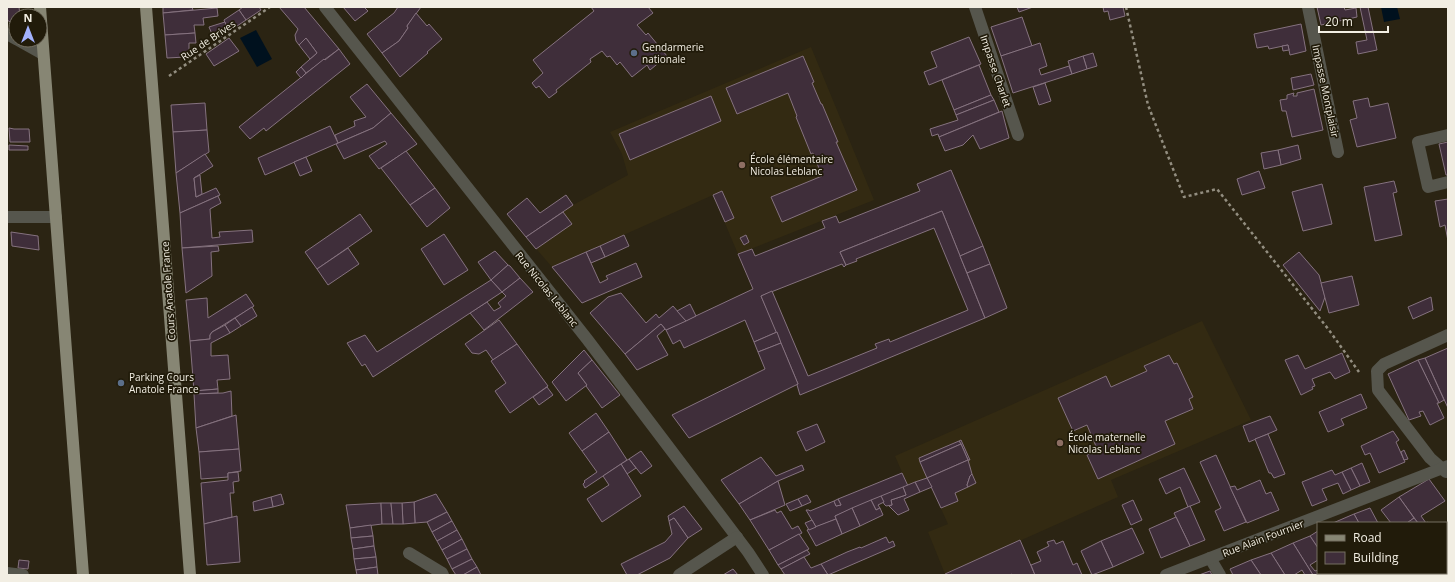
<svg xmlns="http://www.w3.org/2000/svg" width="1455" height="582" viewBox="0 0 1455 582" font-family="'Open Sans',sans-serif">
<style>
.built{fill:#332a12}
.water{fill:#00111e}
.building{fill:#3f2e3a;stroke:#85727f}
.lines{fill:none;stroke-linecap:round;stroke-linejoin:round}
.path{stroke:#938e80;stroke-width:2.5;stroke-dasharray:3 3;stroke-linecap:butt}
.minor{stroke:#56564d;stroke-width:12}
.major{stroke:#878674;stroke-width:12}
.service-dot{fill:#5c6f8a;stroke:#211b0a;stroke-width:1.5}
.education-dot{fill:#8d6e63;stroke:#211b0a;stroke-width:1.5}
.labels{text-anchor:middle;stroke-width:3.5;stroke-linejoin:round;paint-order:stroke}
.street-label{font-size:10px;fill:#f2eee3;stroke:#211b0a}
.poi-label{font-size:10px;fill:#f2eee3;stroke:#211b0a;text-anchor:start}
</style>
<rect width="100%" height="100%" fill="#2b2413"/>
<g class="built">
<path d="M811 47 874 200 738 254 713 195 552 267 526 237 573 205 628 175 622 154 610 132Z"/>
<path d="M1202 321 1251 420 1111 480 1118 497 945 574 928 532 948 524 927 478 908 486 895 456Z"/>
</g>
<g class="water">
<path d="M1381 7H1397L1400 19 1384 22Z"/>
<path d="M256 30 272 59 257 67 240 38Z"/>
</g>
<g class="building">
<path d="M7 7H19L20 16H16V21L12 23 7 20Z"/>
<path d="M163 7H192L193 10 163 13Z"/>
<path d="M243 7H259L261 10 246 20 239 10Z"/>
<path d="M279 7H304L339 49 306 73 301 67 317 53 306 38 299 45 296 41 295 35 298 29Z"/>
<path d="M343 7H364L368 11 355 21Z"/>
<path d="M398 7H421L407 26 408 28 399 41 382 53 367 34 394 13Z"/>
<path d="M591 7H648L653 13 637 25 646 35 648 33 667 56 650 70 647 65 632 77 620 62 617 65 610 56 607 57 602 51 590 59 591 62 556 90 557 92 549 98 539 86 536 88 532 83 543 73 533 60 594 11Z"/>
<path d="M1017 7H1033L1019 12Z"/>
<path d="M1103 7H1123L1125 16 1110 20 1108 11 1104 12Z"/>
<path d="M1317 7H1344L1345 10 1356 8 1357 17 1321 25Z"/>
<path d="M1360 7H1368L1377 50 1358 54 1356 42 1367 40Z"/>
<path d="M217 8 218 16 203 18 204 25H194L195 33 165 35 163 13Z"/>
<path d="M239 10 246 20 228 32 224 20Z"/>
<path d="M416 13 427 26 429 24 442 39 427 52 428 53 400 77 382 53 399 41 408 28 407 26Z"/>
<path d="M1022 17 1032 46 1001 56 991 27Z"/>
<path d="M225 22 228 32 215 41 209 27Z"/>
<path d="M1301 24 1306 51 1290 55 1288 45 1269 49 1268 46 1257 48 1254 34Z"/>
<path d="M195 33 196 43H189V54H186V57L167 58 165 35Z"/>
<path d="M969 37 981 64 929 85 924 72 937 67 931 52Z"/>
<path d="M229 38 239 51 214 66 206 54Z"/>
<path d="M306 38 317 53 310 59 299 45Z"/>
<path d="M1040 43 1047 66 1039 69 1041 75 1069 66 1072 74 1013 93 1001 56Z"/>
<path d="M1288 45 1289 50 1283 51 1282 46Z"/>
<path d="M339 49 350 64 266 131 264 128 250 139 239 127 324 59 325 60Z"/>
<path d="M1093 53 1097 66 1087 69 1083 56Z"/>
<path d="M803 56 814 82 812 83 821 104H822L838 142H836L857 190 782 222 771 197 822 176 813 153 811 154 796 117 797 116 788 93 737 114 726 88Z"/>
<path d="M1083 56 1087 69 1072 74 1068 61Z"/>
<path d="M979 65 991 95 954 110 942 80Z"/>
<path d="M301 67 306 73 301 78 296 72Z"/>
<path d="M1311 74 1314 85 1293 90 1291 78Z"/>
<path d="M1045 83 1051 101 1039 105 1033 87Z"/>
<path d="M367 84 391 113 373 128 338 143 335 135 355 126 354 121 366 117 350 97Z"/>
<path d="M1314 89 1323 130 1292 137 1286 111H1282L1280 100 1287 99V95L1294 93 1293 96H1297V93Z"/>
<path d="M991 95 994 100 956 115 954 110Z"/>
<path d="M711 96 721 121 630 160 619 134Z"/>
<path d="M1368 98 1370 107 1388 103 1396 138 1357 147 1350 120 1357 118 1353 101Z"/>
<path d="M994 100 999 112 939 137 938 134 932 136 930 129 958 120 956 115Z"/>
<path d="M205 103 207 130 173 132 171 105Z"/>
<path d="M1002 111 1009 138 980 149 973 135 963 145 945 151 939 137Z"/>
<path d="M391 113 417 144 379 169 369 156 387 144 385 141 344 159 336 144 373 128Z"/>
<path d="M330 126 338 143 265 175 258 158Z"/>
<path d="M9 128 14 129H29L30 142H10Z"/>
<path d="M207 130 209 152 176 173 173 132Z"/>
<path d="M1448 142V175H1446L1439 144Z"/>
<path d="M9 145 28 146V150H9Z"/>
<path d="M1298 145 1301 159 1281 165 1278 150Z"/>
<path d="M1278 150 1281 165 1264 169 1261 153Z"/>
<path d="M406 151 435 188 410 205 381 168Z"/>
<path d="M205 154 213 166 194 178 196 197 216 188 220 195 180 213 176 173Z"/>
<path d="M306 157 312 171 300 176 294 162Z"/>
<path d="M951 170 983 246 960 256 942 211 840 252 846 265 844 267 842 264 761 296 777 332 754 342 745 320 684 348 680 340 673 344 666 330 753 289 738 254 752 249 755 256 825 228 822 221 836 216 839 223 920 191 917 184Z"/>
<path d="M1259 171 1265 188 1242 195 1237 179Z"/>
<path d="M200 175 202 194 196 197 194 178Z"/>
<path d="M1394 181 1397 192 1393 193 1402 235 1375 241 1364 187Z"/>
<path d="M1322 184 1332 224 1303 231 1292 192Z"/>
<path d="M435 188 450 208 427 227 410 205Z"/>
<path d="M722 191 734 218 725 222 713 195Z"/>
<path d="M566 195 573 205 526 237 507 214 527 198 540 213Z"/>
<path d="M218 196 221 203 210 209 212 238 220 237 219 232 252 230 253 242 182 248 180 213Z"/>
<path d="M1448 199V241L1445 225 1440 227 1435 201Z"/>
<path d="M942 211 985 318 800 395 797 385 798 384 761 296 772 291 808 376 877 348 875 344 889 339 890 342 968 310 934 228 856 259 857 261 846 265 840 252Z"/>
<path d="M563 212 572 224 536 249 526 237Z"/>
<path d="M360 214 372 231 317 269 305 252Z"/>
<path d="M11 232 38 236 39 250 12 246Z"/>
<path d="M444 234 468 270 444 285 421 249Z"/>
<path d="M624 235 629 246 605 257 600 246Z"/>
<path d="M746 235 749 242 744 245 740 238Z"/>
<path d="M218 246 219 251 211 252 212 276 186 293 182 248Z"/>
<path d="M600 246 605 257 591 263 586 252Z"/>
<path d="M983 246 990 264 967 273 960 256Z"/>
<path d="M348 248 359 264 328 285 317 269Z"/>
<path d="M495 251 508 265 491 280 478 262Z"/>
<path d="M586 252 600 283 608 279 606 276 636 263 642 277 582 303 552 267Z"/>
<path d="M1299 252 1319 275 1325 297 1320 311 1283 265Z"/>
<path d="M990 264 1007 308 985 318 967 273Z"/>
<path d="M508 265 510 266 520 278 502 292 491 280Z"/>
<path d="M1352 276 1359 305 1329 313 1321 283Z"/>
<path d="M520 278 533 292 484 330 470 313 487 302 494 311 501 307 498 303 506 296 502 292Z"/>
<path d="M491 280 502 292 373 377 365 364 362 366 347 343 365 335 377 352Z"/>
<path d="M621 293 646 323 656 314 659 318 673 306 686 321 666 330 661 324 625 354 590 313 608 297Z"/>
<path d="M246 294 254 306 212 332 210 335V339L190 341 186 300 207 298 208 318Z"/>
<path d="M1431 297 1433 310 1413 319 1408 307Z"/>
<path d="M690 304 696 316 686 321 677 311Z"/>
<path d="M252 307 257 316 241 326 235 318Z"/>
<path d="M235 318 241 326 230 333 225 325Z"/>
<path d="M499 320 517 344 493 360 486 350 479 354 472 353 465 344Z"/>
<path d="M661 324 665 329 657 336 668 355 637 370 625 354Z"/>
<path d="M225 325 230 333 211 343V356L228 355 230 379 217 380 218 389 194 391 190 341 210 339V335L212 332Z"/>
<path d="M777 332 781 343 758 352 754 342Z"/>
<path d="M781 343 798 384 689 438 672 415 765 369 758 352Z"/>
<path d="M517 344 548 386 510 413 495 391 506 383 491 361Z"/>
<path d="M1448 348V408L1425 358Z"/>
<path d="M584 350 592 360 578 373 587 385 566 401 552 382Z"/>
<path d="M1342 353 1350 372 1335 379 1330 372 1312 379 1315 386 1312 387 1313 389 1301 395 1285 360 1298 355 1305 369Z"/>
<path d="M1169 355 1174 364 1177 363 1193 397 1189 399 1193 409 1165 421 1175 444 1098 479 1087 455 1098 451 1087 425 1073 431 1058 398 1106 376 1111 387 1147 371 1144 366Z"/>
<path d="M1425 358 1444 400 1439 403 1418 360Z"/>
<path d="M592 360 620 395 602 408 586 386 587 385 578 373Z"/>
<path d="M1418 360 1439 403H1437L1444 418 1430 425 1423 411 1419 412 1421 416 1409 420 1388 374Z"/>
<path d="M547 387 553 395 539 405 533 397Z"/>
<path d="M218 389V393L194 394V391Z"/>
<path d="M231 391 232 416 196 428 194 394 223 393Z"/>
<path d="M1361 394 1367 408 1341 419 1344 425 1328 432 1319 412Z"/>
<path d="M596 413 609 432 582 451 569 433Z"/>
<path d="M236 415 239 449 199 452 196 428Z"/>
<path d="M1270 416 1277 430 1249 442 1243 426Z"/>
<path d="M817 424 825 442 806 451 797 432Z"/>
<path d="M1393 431 1399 440 1396 442 1405 462 1379 473 1370 453 1365 455 1361 446Z"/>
<path d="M609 432 627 460 585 488 583 484 585 482 584 481 597 472 582 451Z"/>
<path d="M1268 434 1285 474 1274 478 1271 473H1269L1255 439Z"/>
<path d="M961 440 970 460H968L961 444 959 441Z"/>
<path d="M959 441 961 444 920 462 919 458Z"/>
<path d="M961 444 968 460 927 478 920 462Z"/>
<path d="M239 449 241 471 228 473V477L201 479 199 452Z"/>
<path d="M1404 450 1408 459 1404 460 1401 452Z"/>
<path d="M641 451 652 466 641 474 629 459Z"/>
<path d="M1216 455 1246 522 1224 531 1215 511 1221 508 1200 462Z"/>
<path d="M761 457 776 476 802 465 804 470 778 481 739 504 721 480Z"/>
<path d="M629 459 636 468 627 474 621 464Z"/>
<path d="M968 460 972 474 970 476 967 485 968 487 955 493 958 501 941 508 927 478Z"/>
<path d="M1362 463 1370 482 1360 486 1351 468Z"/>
<path d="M621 464 641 496 602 522 587 499 609 485 603 476Z"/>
<path d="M1184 468 1200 502 1188 507 1180 487 1166 494 1159 479Z"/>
<path d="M1351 468 1360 486 1351 490 1342 472Z"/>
<path d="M1332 470 1335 475 1342 472 1351 490 1343 494 1338 483 1322 489 1327 500 1312 506 1302 482Z"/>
<path d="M238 472 239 481 233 482 234 493H230L232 517 204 524 201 483 228 480V473Z"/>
<path d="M902 473 908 486 835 516 836 519 816 527 806 510H809L810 511 834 501 836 506 841 505 838 499Z"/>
<path d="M972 474 976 483 968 487 967 485 970 476Z"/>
<path d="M927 478 932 487 920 492 915 482Z"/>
<path d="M1429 479 1445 501 1421 516 1426 523 1428 522 1429 523H1418L1399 497Z"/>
<path d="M1260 480 1266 494 1271 492 1279 510 1247 523 1230 487 1235 486 1237 490Z"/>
<path d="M778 481 785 505 750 520 739 504Z"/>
<path d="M915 482 920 492 904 499 909 510 898 515 889 506 892 505 891 500 906 495 903 487Z"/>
<path d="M903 487 906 495 891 500 892 505 886 506 884 504 881 496Z"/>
<path d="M281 494 284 504 273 507 271 497Z"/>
<path d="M436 494 447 512 427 522 415 523 414 502Z"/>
<path d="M807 495 811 502 802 506 798 499Z"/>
<path d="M881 496 884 502 878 505 880 508 876 510 871 500Z"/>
<path d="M271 497 273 507 254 511 253 502Z"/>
<path d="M1399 497 1414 518 1407 523H1391L1381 510Z"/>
<path d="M798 499 802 506 790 511 786 504Z"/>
<path d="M838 499 841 505 836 506 834 501Z"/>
<path d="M871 500 876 510 880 508 883 515 860 526 852 508Z"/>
<path d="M1133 500 1142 520 1131 525 1122 505Z"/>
<path d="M414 502 415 523 403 524 402 503Z"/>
<path d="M381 503 382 524 350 528 346 505Z"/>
<path d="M381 503H391L393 524H382Z"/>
<path d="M391 503H402L403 524H393Z"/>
<path d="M684 506 702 529 688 538 674 518 669 521 668 516Z"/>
<path d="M1190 506 1205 540 1190 546 1174 513Z"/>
<path d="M852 508 860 526 842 534 835 516Z"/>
<path d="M1370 508 1378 523H1359L1354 514Z"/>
<path d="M775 510 777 513 781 511 792 529 798 526 802 533 769 550 750 520Z"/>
<path d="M447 512 452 521 432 532 427 522Z"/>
<path d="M1354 514 1359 523H1333Z"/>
<path d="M237 516 240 562 207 565 204 524Z"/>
<path d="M1176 517 1190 546 1161 558 1149 529Z"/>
<path d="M674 518 688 538 670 558 637 575H627L621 564 665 542 672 534 669 521Z"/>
<path d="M1414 518 1418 523H1407Z"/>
<path d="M836 519 842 534 816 546 807 530Z"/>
<path d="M812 520 816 527 809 530 805 523Z"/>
<path d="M452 521 457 530 437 541 432 532Z"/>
<path d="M371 525 373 536 351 538 350 528Z"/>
<path d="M1132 528 1144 553 1113 567 1101 541Z"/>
<path d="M457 530 462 539 442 550 437 541Z"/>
<path d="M1318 531V548L1310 536Z"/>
<path d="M799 534 809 549 778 565 769 550Z"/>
<path d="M373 536 374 546 353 549 351 538Z"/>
<path d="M1310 536 1318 548V560L1310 565 1315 571 1318 570V573L1321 575H1313L1293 543Z"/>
<path d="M886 537 889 543 893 541 895 546 828 575 821 564 847 552 860 547 861 548Z"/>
<path d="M462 539 467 549 447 559 442 550Z"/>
<path d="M1020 540 1035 575H1013L1012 574 1010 575H945V574Z"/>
<path d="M1054 540 1056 544 1063 541 1073 565 1077 563 1082 575H1035L1031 565 1041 561 1037 552 1049 546 1047 542Z"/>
<path d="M1101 541 1113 567 1092 575 1081 551Z"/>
<path d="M1293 543 1313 575H1305L1302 570 1294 575H1285L1271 553Z"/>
<path d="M374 546 376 557 354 559 353 549Z"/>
<path d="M467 549 472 559 452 569 447 559Z"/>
<path d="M807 550 810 554 804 557 781 569 778 565Z"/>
<path d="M1271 553 1285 575H1261L1251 560Z"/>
<path d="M376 557 377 567 356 570 354 559Z"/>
<path d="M804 557 811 568 821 564 828 575H785L781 569Z"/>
<path d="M472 559 477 567 463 575H456L452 569Z"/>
<path d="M19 560 29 561 28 569 18 568Z"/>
<path d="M1251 560 1261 575H1233L1230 569Z"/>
<path d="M377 567 378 575H357L356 570Z"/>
<path d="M477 567 481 575H463Z"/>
<path d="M733 569 738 575H723Z"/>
<path d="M1210 571 1212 575H1199Z"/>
<path d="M1388 573H1401L1403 575H1390Z"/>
</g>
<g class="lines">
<g class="path">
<path d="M1126 7 1148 105 1184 197 1217 189 1329 330 1359 372"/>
<path d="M169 76 270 7"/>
</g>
<g class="minor">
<path d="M325 7 587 339 748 552 763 575"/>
<path d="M975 7 1018 135"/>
<path d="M1308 7 1338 152"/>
<path d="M7 34 16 39"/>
<path d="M18 40 43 54"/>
<path d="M1448 135 1418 142 1428 187 1448 182"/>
<path d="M7 217H56"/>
<path d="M1446 472 1430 458 1378 390 1377 371 1384 364 1448 335"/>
<path d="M409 553 442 573 443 575"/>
<path d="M1210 558 1220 575"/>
<path d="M7 573 23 575"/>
<path d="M679 575 737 537"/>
<path d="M1166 575 1448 466"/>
</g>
<g class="major">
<path d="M40 7 83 575"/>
<path d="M146 7 190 575"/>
</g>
</g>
<g class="service-dot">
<circle cx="634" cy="53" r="4"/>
<circle cx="121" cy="383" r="4"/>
</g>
<g class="education-dot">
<circle cx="742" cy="165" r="4"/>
<circle cx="1060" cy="443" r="4"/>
</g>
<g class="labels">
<g class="street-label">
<text transform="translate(208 40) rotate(-34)" y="4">Rue de Brives</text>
<text transform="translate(996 71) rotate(71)" y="4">Impasse Charlet</text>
<text transform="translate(1326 91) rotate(78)" y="4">Impasse Montplaisir</text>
<text transform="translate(547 289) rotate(51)" y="4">Rue Nicolas Leblanc</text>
<text transform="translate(168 291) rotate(-94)" y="4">Cours Anatole France</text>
<text transform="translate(1263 538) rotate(-21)" y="4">Rue Alain Fournier</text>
</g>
<g class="poi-label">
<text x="642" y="51">Gendarmerie<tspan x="642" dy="12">nationale</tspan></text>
<text x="750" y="163">École élémentaire<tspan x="750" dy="12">Nicolas Leblanc</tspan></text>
<text x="129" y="381">Parking Cours<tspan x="129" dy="12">Anatole France</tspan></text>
<text x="1068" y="441">École maternelle<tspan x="1068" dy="12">Nicolas Leblanc</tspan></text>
</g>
</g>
<rect width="1455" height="582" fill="none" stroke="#f2eee3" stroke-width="16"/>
<rect x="1317" y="522" width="130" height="52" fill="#211b0a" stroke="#756f61"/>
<rect x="1325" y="535" width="20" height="6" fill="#878674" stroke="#756f61"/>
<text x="1353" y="542" font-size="12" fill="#f2eee3">Road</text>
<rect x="1325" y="552" width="20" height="12" fill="#3f2e3a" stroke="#756f61"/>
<text x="1353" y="562" font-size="12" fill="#f2eee3">Building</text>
<g transform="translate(28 28)"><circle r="19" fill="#211b0a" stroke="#756f61"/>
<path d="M0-3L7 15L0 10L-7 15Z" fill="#a3b2fd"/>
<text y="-6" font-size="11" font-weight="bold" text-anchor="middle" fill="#f2eee3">N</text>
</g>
<path d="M1319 26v6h69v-6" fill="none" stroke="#f2eee3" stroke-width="2"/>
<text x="1325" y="26" font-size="12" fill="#f2eee3" stroke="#211b0a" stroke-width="3" paint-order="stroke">20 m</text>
</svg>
